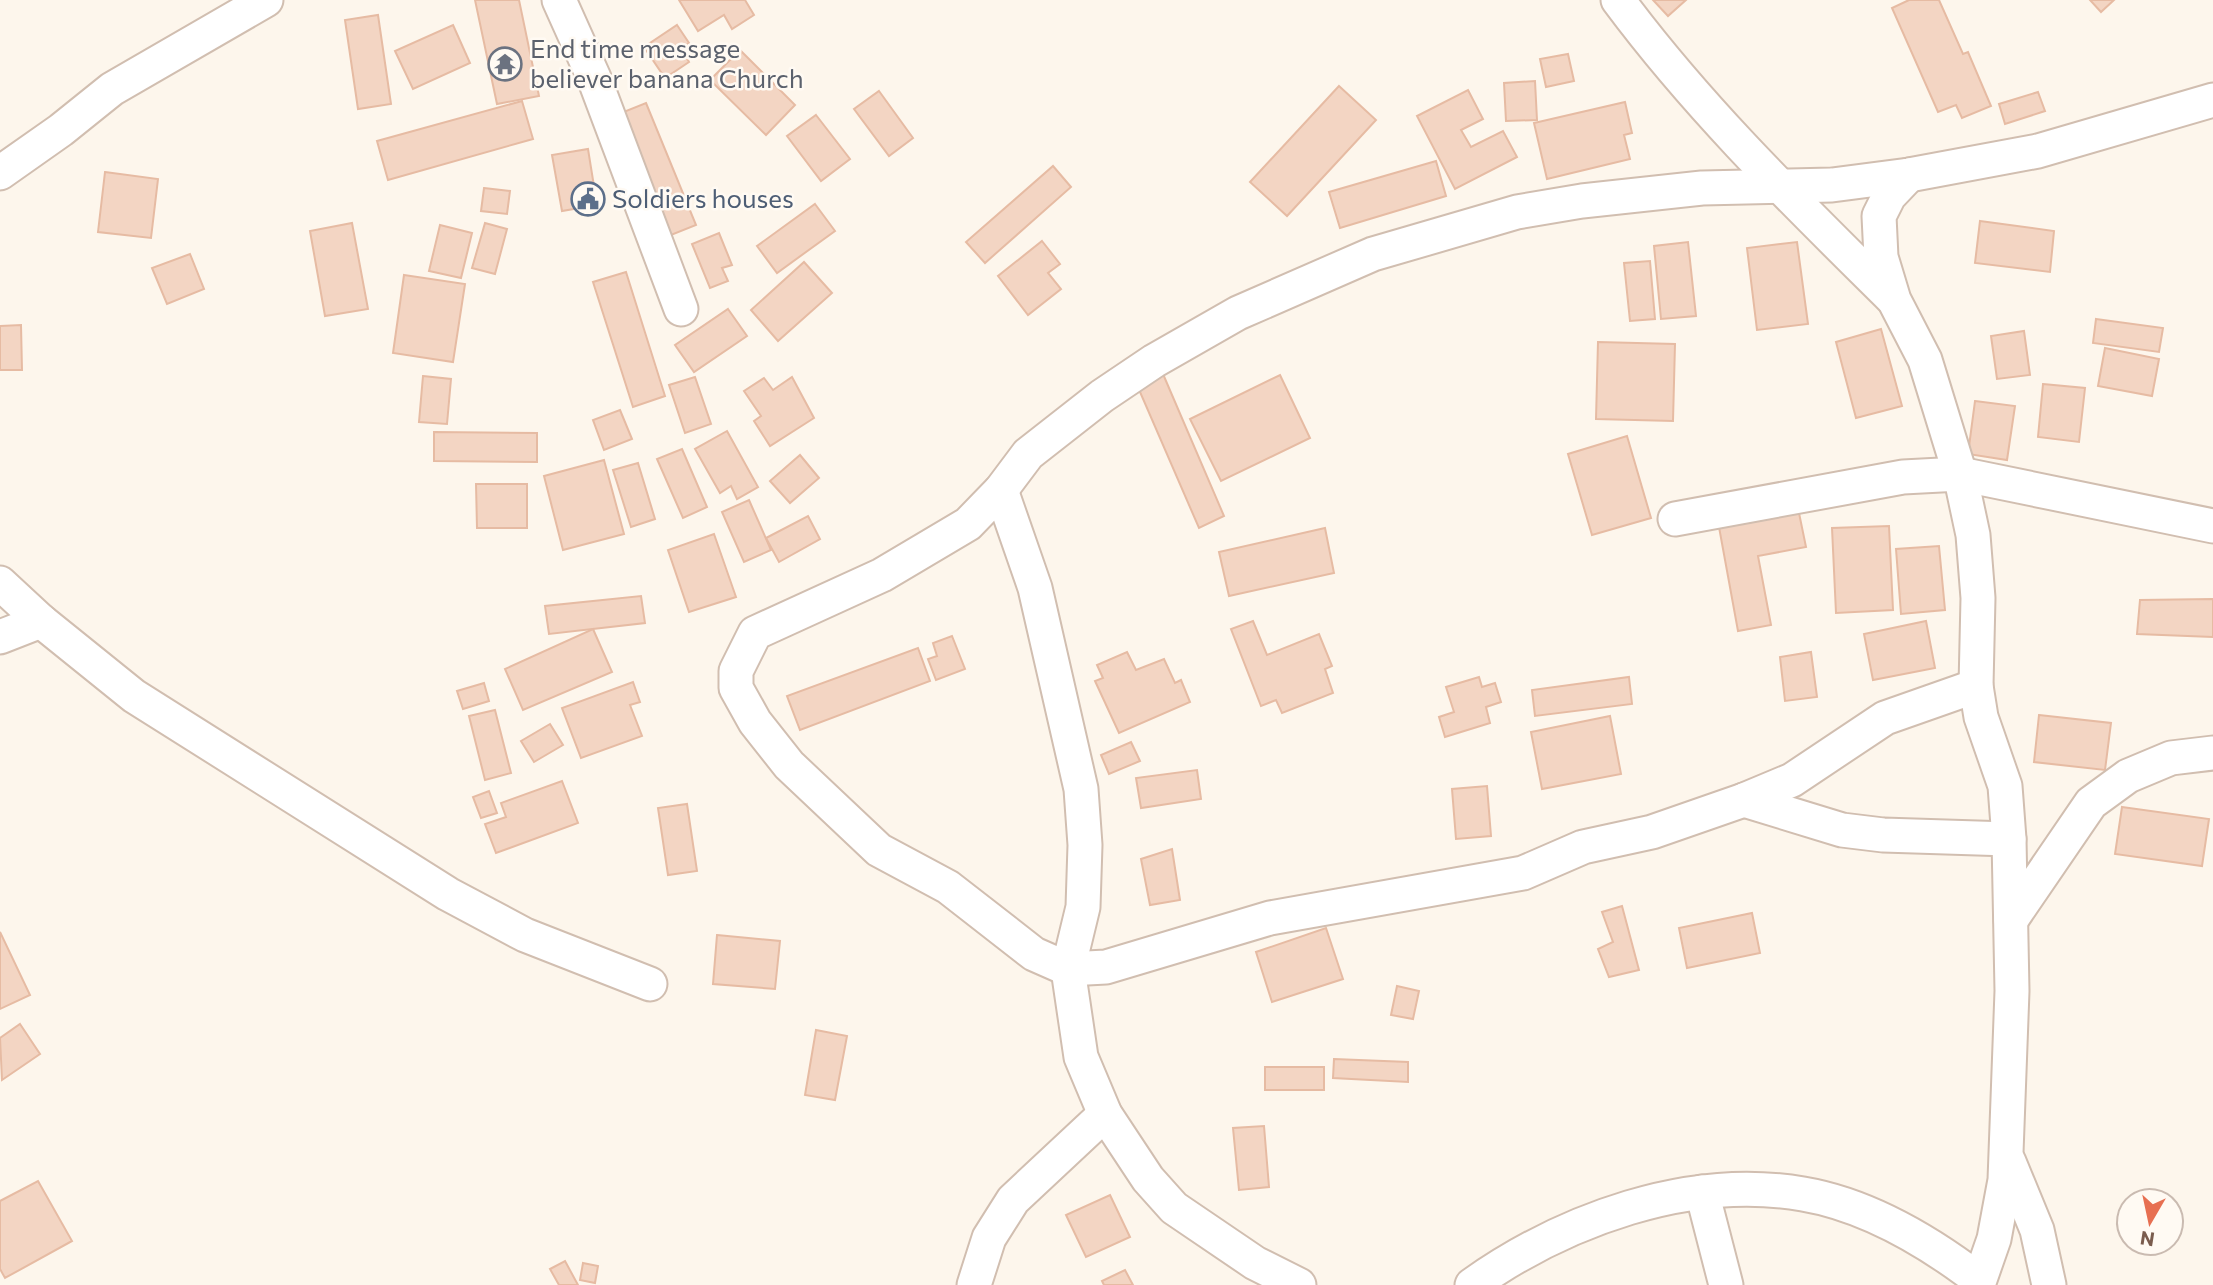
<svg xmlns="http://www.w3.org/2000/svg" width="2213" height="1285" viewBox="0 0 2213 1285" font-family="Commissioner,sans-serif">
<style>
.building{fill:#f3d5c3;stroke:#e6bba3;stroke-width:2}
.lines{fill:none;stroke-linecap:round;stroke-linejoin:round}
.minor-casing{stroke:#d1beb0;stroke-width:37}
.minor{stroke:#fff;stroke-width:33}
.labels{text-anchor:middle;stroke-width:5;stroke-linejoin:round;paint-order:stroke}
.worship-label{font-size:26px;fill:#5b616d;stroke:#fffaf3;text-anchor:start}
.service-label{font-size:26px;fill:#4e5e75;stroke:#fffaf3;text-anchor:start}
</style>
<rect width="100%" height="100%" fill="#fdf6ec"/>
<g class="building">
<path d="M475 0H519L539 96 497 104Z"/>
<path d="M679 0H745L754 15 732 29 724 15 698 31Z"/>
<path d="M1653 0H1686L1668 16Z"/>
<path d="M1909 0H1939L1963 54 1968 52 1991 106 1962 118 1956 105 1938 112 1892 8Z"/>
<path d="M2090 0H2114L2101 12Z"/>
<path d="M378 15 391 104 358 109 345 20Z"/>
<path d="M453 25 470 63 413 89 395 51Z"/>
<path d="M677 25 689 43 681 48 689 62 665 78 644 47Z"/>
<path d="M740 50 795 105 766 135 710 80Z"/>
<path d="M1568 54 1574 81 1546 87 1540 59Z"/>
<path d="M1535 81 1537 120 1506 121 1504 83Z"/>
<path d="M1339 86 1376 120 1287 216 1250 182Z"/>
<path d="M1468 90 1483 119 1461 130 1471 147 1503 131 1517 157 1455 189 1417 116Z"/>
<path d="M879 91 913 138 889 156 854 109Z"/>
<path d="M2038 92 2045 111 2005 124 1999 104Z"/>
<path d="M522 101 533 139 388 180 377 141Z"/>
<path d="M1625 102 1632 133 1624 135 1630 159 1547 179 1534 123Z"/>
<path d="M646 103 696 225 666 237 616 115Z"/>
<path d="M816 115 850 159 821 181 787 136Z"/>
<path d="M588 149 597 205 562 211 552 155Z"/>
<path d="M1436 161 1446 196 1340 228 1329 192Z"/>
<path d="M1053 166 1071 187 985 263 966 242Z"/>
<path d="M105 172 158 179 151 238 98 232Z"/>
<path d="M484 188 510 191 507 214 481 211Z"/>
<path d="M815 204 835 231 777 273 757 246Z"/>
<path d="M1980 221 2054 231 2050 272 1975 263Z"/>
<path d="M352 223 368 309 325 316 310 231Z"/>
<path d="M485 223 507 229 495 274 472 268Z"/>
<path d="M440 225 472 233 461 278 429 271Z"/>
<path d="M719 233 732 265 722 268 728 281 710 288 692 244Z"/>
<path d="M1042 241 1060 264 1048 273 1061 289 1028 315 998 276Z"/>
<path d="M1688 242 1696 316 1661 319 1654 246Z"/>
<path d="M1797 242 1808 324 1757 330 1747 248Z"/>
<path d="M190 254 204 289 167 304 152 268Z"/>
<path d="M1650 261 1655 319 1630 321 1624 263Z"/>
<path d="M804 262 832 293 778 341 751 310Z"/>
<path d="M626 272 665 396 633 407 593 282Z"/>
<path d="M404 275 465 284 453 362 393 353Z"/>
<path d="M728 309 747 336 694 372 675 345Z"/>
<path d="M2096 319 2163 328 2159 352 2093 343Z"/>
<path d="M21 325 22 370H0V326Z"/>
<path d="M1881 329 1902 406 1856 418 1836 342Z"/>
<path d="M2024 331 2030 375 1997 379 1991 336Z"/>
<path d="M1598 342 1675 344 1673 421 1596 419Z"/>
<path d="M2105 348 2159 359 2152 396 2098 386Z"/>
<path d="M1163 374 1224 516 1199 528 1137 385Z"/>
<path d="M1280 375 1310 438 1221 481 1190 419Z"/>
<path d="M423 376 451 379 447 424 419 422Z"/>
<path d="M695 377 711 424 685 433 669 385Z"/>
<path d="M792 377 814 418 770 446 754 421 761 416 744 391 764 378 773 390Z"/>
<path d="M2043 384 2085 388 2079 442 2038 437Z"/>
<path d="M1975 401 2015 406 2007 460 1968 454Z"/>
<path d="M620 410 632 439 604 450 593 420Z"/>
<path d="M727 431 758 487 737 499 731 486 720 493 695 449Z"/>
<path d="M434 432 537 433V462L434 461Z"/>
<path d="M1627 436 1651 518 1592 535 1568 454Z"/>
<path d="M682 449 707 507 683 518 657 459Z"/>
<path d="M800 455 819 478 790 503 770 481Z"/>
<path d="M604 460 624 534 563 550 544 476Z"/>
<path d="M638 463 655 519 631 527 613 470Z"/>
<path d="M476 484H527V528H477Z"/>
<path d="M749 500 771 550 744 562 722 512Z"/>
<path d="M1799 513 1806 547 1758 556 1771 625 1738 631 1719 527Z"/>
<path d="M808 516 820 539 779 562 766 538Z"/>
<path d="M1889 526 1893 610 1836 613 1832 528Z"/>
<path d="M1325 528 1334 573 1229 596 1219 552Z"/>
<path d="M714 534 736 597 689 612 668 550Z"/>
<path d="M1939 546 1945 610 1901 614 1896 549Z"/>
<path d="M641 596 645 623 549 634 545 606Z"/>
<path d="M2213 599V637L2137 634 2140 600Z"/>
<path d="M1253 621 1267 655 1319 634 1332 666 1325 669 1333 693 1282 713 1276 700 1261 706 1231 629Z"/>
<path d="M1926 621 1935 668 1873 680 1864 634Z"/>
<path d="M593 629 612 672 523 710 505 669Z"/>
<path d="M952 636 965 669 936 680 928 659 937 656 933 643Z"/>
<path d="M918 648 930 681 800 730 787 696Z"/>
<path d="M1127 652 1136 670 1164 659 1175 683 1181 680 1190 702 1119 733 1095 681 1103 678 1097 665Z"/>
<path d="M1811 652 1817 697 1785 701 1780 657Z"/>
<path d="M1479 677 1482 687 1495 683 1501 702 1486 707 1490 723 1445 737 1439 717 1454 712 1446 687Z"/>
<path d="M1629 677 1632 704 1535 716 1532 690Z"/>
<path d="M633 682 640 702 630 705 642 736 581 758 562 708Z"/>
<path d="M484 683 489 701 463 709 457 691Z"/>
<path d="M495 710 511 773 485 780 469 716Z"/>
<path d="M2039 715 2111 723 2105 770 2034 762Z"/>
<path d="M1610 716 1621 774 1542 789 1531 732Z"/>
<path d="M550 724 563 745 534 762 521 741Z"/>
<path d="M1131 742 1140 761 1109 774 1101 755Z"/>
<path d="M1197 770 1201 799 1141 808 1136 778Z"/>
<path d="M562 781 578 823 496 853 485 824 506 817 501 803Z"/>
<path d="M1487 786 1491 836 1456 839 1452 789Z"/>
<path d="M489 791 497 813 481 818 473 797Z"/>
<path d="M687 804 697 871 668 875 658 808Z"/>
<path d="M2122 807 2209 819 2202 866 2115 854Z"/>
<path d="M1172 849 1180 900 1150 905 1141 859Z"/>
<path d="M1622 906 1639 970 1609 977 1598 949 1613 942 1602 912Z"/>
<path d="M1752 913 1760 953 1687 968 1679 928Z"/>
<path d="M1326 928 1343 979 1272 1002 1256 952Z"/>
<path d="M0 932 30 995 0 1009Z"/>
<path d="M717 935 780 941 775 989 713 984Z"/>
<path d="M1397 986 1419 991 1413 1019 1391 1015Z"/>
<path d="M20 1024 40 1054 2 1080 0 1038Z"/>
<path d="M816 1030 847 1036 835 1100 805 1095Z"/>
<path d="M1334 1059 1408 1062V1082L1333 1078Z"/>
<rect x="1265" y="1067" width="59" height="23"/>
<path d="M1264 1126 1269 1187 1239 1190 1233 1128Z"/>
<path d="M38 1181 72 1241 5 1278 0 1269V1201Z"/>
<path d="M1110 1195 1130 1237 1086 1257 1066 1215Z"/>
<path d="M565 1261 578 1285H559L550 1269Z"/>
<path d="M583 1263 598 1266 595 1283 580 1280Z"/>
<path d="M1125 1270 1133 1285H1104L1102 1281Z"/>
</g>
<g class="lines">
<defs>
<g id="minor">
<path d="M559 0 594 78 681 309"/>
<path d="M1618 0C1699 109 1794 201 1891 297"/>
<path d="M0 173 61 130 112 89 266 0"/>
<path d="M1909 175 1889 196 1879 216 1881 257 1894 300 1925 360 1960 474 1973 535 1978 598 1976 686 1981 717 2005 786 2009 839 2012 991 2005 1180 1994 1239 1978 1285"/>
<path d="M1001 490 1035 588 1081 789 1085 845 1083 907 1068 969 1081 1057 1105 1114 1148 1179 1174 1208 1255 1263 1299 1285"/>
<path d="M1675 519 1903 477 1960 474 2213 526"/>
<path d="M0 583 41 621 134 696 448 894 525 935 650 984"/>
<path d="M0 637 41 621"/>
<path d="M1976 686 1885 718 1792 780 1744 800 1652 832 1583 847 1523 873 1270 918 1106 967 1068 969 1034 954 948 887 879 850 789 765 755 722 736 688V671L755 633 882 575 968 524 1001 490 1028 454 1102 396 1154 361 1238 313 1373 254 1517 212 1582 201 1702 188 1832 185 1909 175 2038 151 2213 100"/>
<path d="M1744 800 1842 830 1883 835 2009 839"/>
<path d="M2011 920 2091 803 2128 776 2171 758 2213 753"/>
<path d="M2009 1162 2037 1230 2049 1285"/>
<path d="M1702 1192 1726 1285"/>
<path d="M974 1285 989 1238 1013 1200 1105 1114"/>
<path d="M1472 1285C1564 1220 1689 1174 1803 1194 1868 1205 1928 1241 1979 1280"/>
</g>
</defs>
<use href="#minor" class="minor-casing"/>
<use href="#minor" class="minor"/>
</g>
<defs>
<symbol id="temple-ring" viewBox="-11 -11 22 22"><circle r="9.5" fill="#fffaf3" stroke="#6b7280" stroke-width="1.5"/><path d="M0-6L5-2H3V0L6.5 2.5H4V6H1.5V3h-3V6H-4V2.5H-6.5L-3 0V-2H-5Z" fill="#6b7280"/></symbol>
<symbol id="civic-ring" viewBox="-11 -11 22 22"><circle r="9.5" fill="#fffaf3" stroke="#5c6f8a" stroke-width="1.5"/><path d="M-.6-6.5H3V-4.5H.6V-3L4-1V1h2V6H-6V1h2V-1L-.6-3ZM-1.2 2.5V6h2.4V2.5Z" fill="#5c6f8a"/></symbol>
</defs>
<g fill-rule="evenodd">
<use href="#temple-ring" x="486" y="45" width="38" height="38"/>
<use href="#civic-ring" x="569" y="180" width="38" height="38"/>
</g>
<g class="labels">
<g class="worship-label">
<text x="530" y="58">End time message<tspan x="530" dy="30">believer banana Church</tspan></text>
</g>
<g class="service-label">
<text x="612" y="208">Soldiers houses</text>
</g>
</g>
<g transform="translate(2150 1222) rotate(189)"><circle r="33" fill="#fffaf3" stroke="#cabbb1" stroke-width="2"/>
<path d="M0-5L12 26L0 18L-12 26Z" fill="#e76f51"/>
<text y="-10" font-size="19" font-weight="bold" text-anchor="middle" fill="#7a5c4d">N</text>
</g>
</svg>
